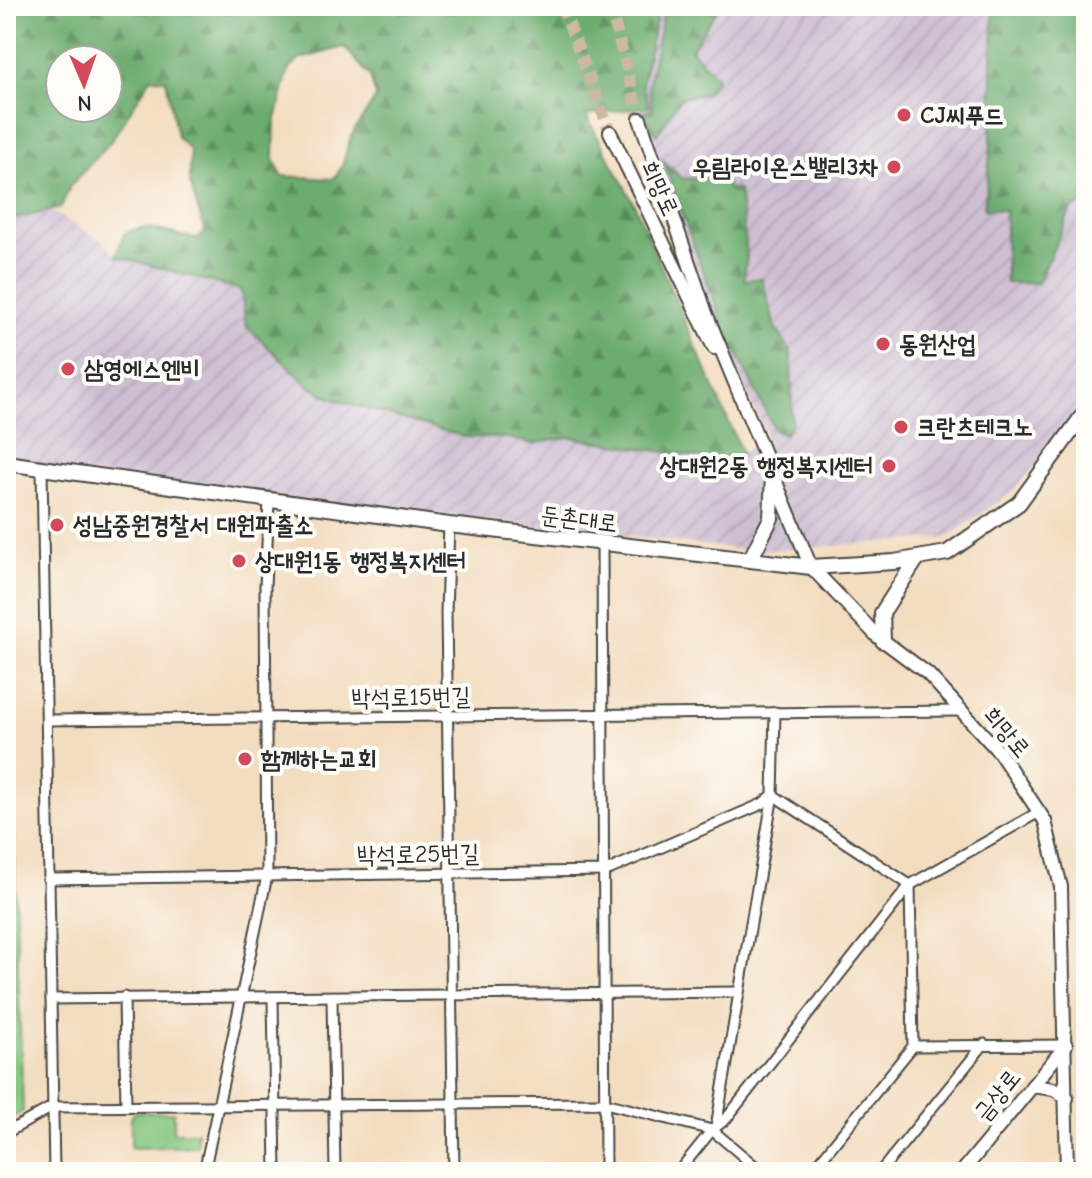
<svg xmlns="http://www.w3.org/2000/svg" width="1092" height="1178" viewBox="0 0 1092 1178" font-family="'Comic Neue','Poor Story',sans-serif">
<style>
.industrial{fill:url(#industrial-furrows)}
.green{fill:#85c780;stroke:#587956;stroke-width:2}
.forest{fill:url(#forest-firs);stroke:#4c6c4c;stroke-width:2;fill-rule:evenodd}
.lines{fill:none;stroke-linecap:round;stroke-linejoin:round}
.secondary-tunnel{stroke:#cbb9a2;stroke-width:12;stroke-dasharray:12 6;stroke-linecap:butt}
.street-casing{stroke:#494641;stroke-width:13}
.secondary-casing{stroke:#494641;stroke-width:16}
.primary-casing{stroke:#494641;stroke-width:18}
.street{stroke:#fff;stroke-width:9}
.secondary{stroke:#fff;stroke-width:12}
.primary{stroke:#fff;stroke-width:14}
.poi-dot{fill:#d1495b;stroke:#fdfcf7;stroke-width:3}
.labels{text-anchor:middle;stroke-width:8;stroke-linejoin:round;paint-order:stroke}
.poi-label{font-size:24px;font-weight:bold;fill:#2b2b2b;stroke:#fdfcf7;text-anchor:start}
.street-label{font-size:24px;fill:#2b2b2b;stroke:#fdfcf7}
</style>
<defs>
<pattern id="industrial-furrows" width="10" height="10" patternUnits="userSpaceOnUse" patternTransform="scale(2)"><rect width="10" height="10" fill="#cdbed2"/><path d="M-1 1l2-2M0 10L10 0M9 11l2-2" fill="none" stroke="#b0a3b4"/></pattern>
<pattern id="forest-firs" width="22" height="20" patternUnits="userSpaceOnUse" patternTransform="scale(2)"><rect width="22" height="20" fill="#6cac6e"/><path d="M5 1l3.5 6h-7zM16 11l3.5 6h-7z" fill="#598c5b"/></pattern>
</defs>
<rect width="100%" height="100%" fill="#fdfcf7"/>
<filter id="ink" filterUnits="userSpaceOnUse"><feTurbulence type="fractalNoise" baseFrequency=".0125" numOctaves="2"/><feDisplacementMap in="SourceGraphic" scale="16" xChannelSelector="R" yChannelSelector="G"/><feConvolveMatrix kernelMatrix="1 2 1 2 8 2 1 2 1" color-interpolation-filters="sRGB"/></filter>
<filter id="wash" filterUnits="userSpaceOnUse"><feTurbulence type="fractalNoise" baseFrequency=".006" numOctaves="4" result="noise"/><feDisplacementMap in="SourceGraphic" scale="32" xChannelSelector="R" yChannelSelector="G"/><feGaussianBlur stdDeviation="1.8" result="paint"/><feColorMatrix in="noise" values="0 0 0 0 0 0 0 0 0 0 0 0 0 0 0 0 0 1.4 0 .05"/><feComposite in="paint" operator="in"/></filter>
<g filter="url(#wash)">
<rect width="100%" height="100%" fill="#f3ddc0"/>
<path class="industrial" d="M659 6H993L991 146 984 208 1005 210 1007 238 1058 242 1071 209 1086 202V406L1012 492 946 538 754 551 6 464V186L105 242 116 256 243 290 246 326 309 386 333 399 465 437 508 438 532 444 569 437 716 459 742 453 767 435 706 313 640 119 638 108 649 107 642 85Z"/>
<g class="green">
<path d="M6 639 23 1111 6 1122Z"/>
<path d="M135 1112H174V1132H197V1146L131 1148V1118Z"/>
</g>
<g class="forest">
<path d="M6 6H659L642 84 650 107 586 115 635 206 742 453 716 460 569 437 532 444 508 438 465 437 333 399 309 386 246 326 241 290 116 256 124 234C151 219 170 238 198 238L205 232 190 183V150L177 137 166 79 151 78 111 141 70 186 61 208 6 221ZM344 47 370 76 376 97C369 111 357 123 351 137 343 155 348 162 333 179L282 176 274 159 275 123 289 68 301 59ZM60 60H108V108H60Z"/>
<path d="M665 6H720L691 50 717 78 705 94 680 98 657 135 643 112 653 110 648 85Z"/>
<path d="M993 6H1086V202L1071 209 1038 283H1006L1005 210 984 209 991 146Z"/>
<path d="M662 159 682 179 724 176 728 189 739 190 747 255 744 280 762 278 775 327 791 352 792 423 785 434 775 431 723 325Z"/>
</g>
</g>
<g filter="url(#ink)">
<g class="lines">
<g class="secondary-tunnel">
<path d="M562 6 610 132"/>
<path d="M610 6 640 119"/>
</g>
<defs>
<g id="street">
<path d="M42 469 54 1172"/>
<path d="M449 525 446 612 454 1172"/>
<path d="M602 544 605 1172"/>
<path d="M47 720 959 711"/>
<path d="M773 795 910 885"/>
<path d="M48 879 606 871 762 804 773 795"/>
<path d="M124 997 126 1106"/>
<path d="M332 998 335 1172"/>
<path d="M51 999 737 992"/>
<path d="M273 999 276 1172"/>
<path d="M913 1046 1066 1045"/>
<path d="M716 1127 773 795 775 712"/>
<path d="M6 1133 52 1107 605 1103 712 1130 762 1172"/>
<path d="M204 1172 267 876 265 587 269 501"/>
<path d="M678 1172 712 1130 726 1119 910 885 1039 812"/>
<path d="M811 1172 913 1046 910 885"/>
<path d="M880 1172 984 1044"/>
</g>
<g id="secondary">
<path d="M640 119 706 313 811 567 877 636 928 674 999 752 1045 821 1061 887 1067 1172"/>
<path d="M610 132 714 348"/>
<path d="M1032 1086 1054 1089 1067 1098"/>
<path d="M962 1172 1066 1045"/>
</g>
<g id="primary">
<path d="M6 463 449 525 811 567 894 562 947 553 1019 503 1086 411"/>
<path d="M750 560 771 518 773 474"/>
<path d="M883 641 882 613 916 560"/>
</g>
</defs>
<use href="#street" class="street-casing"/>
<use href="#secondary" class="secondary-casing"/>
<use href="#primary" class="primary-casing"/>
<use href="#street" class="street"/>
<use href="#secondary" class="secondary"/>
<use href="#primary" class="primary"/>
</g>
</g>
<g class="poi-dot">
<circle cx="904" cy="115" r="8"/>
<circle cx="894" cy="167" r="8"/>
<circle cx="883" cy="344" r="8"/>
<circle cx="68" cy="369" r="8"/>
<circle cx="901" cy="427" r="8"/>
<circle cx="889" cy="466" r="8"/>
<circle cx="57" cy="525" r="8"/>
<circle cx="239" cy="561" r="8"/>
<circle cx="245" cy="759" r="8"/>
</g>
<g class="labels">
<g class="poi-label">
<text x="920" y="123">CJ씨푸드</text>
<text x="878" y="175" text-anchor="end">우림라이온스밸리3차</text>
<text x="899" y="352">동원산업</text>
<text x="84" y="377">삼영에스엔비</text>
<text x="917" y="435">크란츠테크노</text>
<text x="873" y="474" text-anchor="end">상대원2동 행정복지센터</text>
<text x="73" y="533">성남중원경찰서 대원파출소</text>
<text x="255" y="569">상대원1동 행정복지센터</text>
<text x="261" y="767">함께하는교회</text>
</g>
<g class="street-label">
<text transform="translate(660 188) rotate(65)" y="8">희망로</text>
<text transform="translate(579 519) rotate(7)" y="8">둔촌대로</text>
<text transform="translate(411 697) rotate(-1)" y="8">박석로15번길</text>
<text transform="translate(1007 732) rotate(50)" y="8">희망로</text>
<text transform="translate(418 854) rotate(-1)" y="8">박석로25번길</text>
<text transform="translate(997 1095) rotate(-51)" y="8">금상로</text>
</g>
</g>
<rect width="1092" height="1178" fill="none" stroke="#fdfcf7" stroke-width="32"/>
<g transform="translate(84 84) rotate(178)"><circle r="38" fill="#fdfcf7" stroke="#a9a8a5" stroke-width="2"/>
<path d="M0-6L14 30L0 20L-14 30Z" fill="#d1495b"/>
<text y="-12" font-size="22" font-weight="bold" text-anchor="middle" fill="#2b2b2b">N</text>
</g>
</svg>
